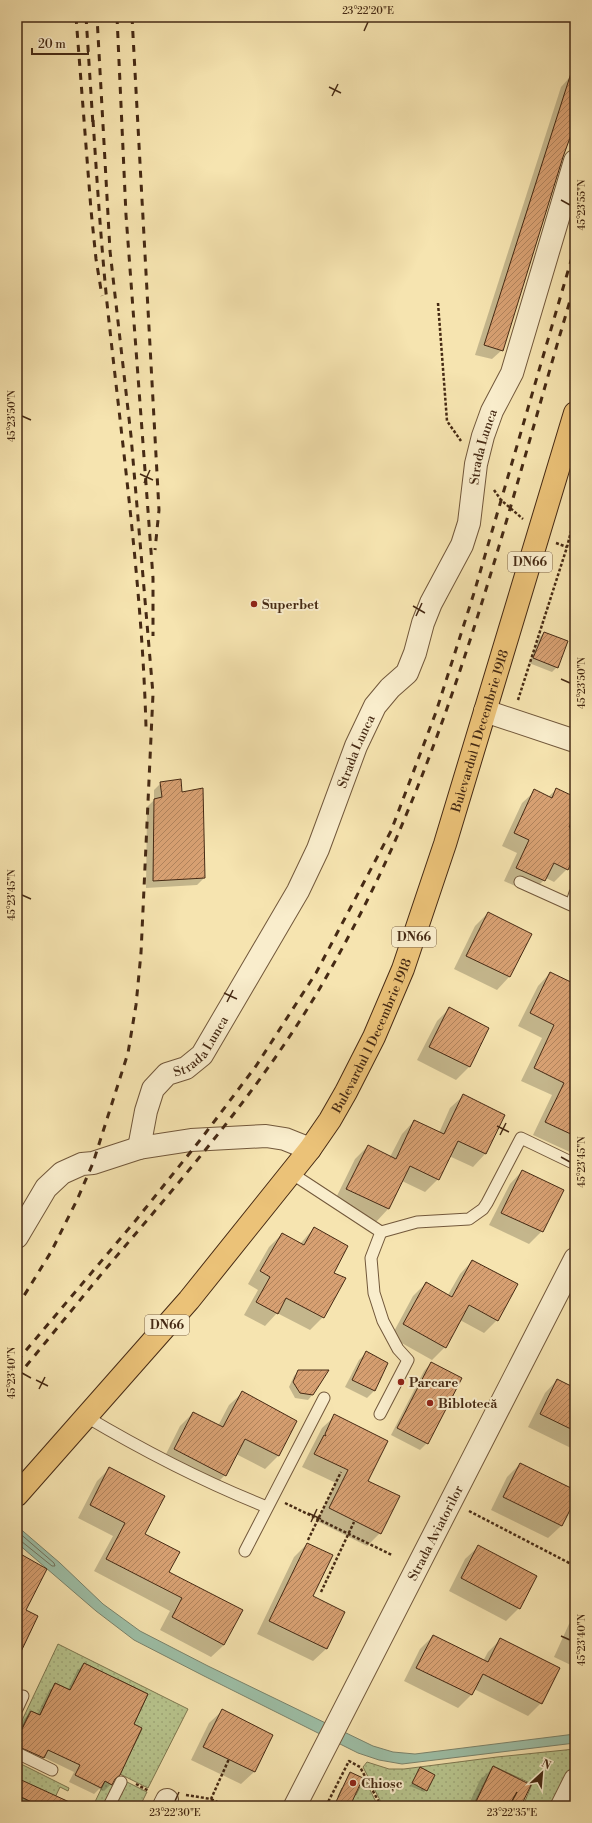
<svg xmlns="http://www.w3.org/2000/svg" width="592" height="1823" viewBox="0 0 592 1823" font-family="'Libre Bodoni',serif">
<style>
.grass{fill:url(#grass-dots);stroke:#7f7851;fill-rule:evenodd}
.water{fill:#9dbfa7;stroke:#7a836c}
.shadow{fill:#0003}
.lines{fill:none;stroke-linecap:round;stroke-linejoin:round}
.shore{stroke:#72745e;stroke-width:1}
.building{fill:url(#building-hatch);stroke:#462a14}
.service-casing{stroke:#72583b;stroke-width:13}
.minor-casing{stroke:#72583b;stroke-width:24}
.tertiary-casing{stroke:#72583b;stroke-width:24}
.primary-casing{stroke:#462a14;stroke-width:24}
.path{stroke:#462a14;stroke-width:2.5;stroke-dasharray:3 2;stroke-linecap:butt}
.service{stroke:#f9edcc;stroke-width:11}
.minor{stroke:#f9edcc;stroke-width:22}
.tertiary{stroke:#f9edcc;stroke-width:22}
.primary{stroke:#ebc278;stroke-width:22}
.rail{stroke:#462a14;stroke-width:3;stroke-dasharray:7 7;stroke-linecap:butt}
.ticks{fill:none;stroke:#462a14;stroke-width:1.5}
.poi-dot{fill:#8f2418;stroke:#f9edcc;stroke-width:1.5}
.labels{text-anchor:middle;stroke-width:4;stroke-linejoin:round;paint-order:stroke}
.shield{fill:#f9edcc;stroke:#7c644b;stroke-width:1}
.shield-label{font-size:12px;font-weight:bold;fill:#462a14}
.street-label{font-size:13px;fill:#462a14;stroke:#f9edcc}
.poi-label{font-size:13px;font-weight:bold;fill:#462a14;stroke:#f9edcc;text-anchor:start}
.neatline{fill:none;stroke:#462a14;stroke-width:1.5}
.ticks-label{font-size:10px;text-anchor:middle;fill:#462a14}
</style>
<defs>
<pattern id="grass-dots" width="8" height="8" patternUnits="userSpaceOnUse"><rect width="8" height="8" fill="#b8c58e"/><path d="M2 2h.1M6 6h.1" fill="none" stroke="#a0a97a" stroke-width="1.8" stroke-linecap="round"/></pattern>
<pattern id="building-hatch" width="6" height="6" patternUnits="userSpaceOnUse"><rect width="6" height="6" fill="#d7a072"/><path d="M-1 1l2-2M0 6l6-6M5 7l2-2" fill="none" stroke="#b0835c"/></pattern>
</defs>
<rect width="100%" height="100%" fill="#f6e4b0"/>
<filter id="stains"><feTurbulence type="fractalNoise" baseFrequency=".005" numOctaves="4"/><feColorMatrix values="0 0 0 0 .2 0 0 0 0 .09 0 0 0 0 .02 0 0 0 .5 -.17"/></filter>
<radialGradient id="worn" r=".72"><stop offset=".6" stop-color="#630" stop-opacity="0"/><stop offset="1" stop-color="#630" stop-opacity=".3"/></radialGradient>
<g class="grass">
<path d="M58 1644 188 1709 148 1788 120 1774 142 1729 134 1724 148 1694 119 1680 81 1695 55 1683 40 1715 30 1711 17 1739V1731ZM84 1663 104 1673 77 1677Z"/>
<path d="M575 1749V1765L555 1806H523L532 1784 493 1766 473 1806H383L363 1767 367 1762 389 1769H404L497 1757Z"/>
<path d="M17 1762 69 1788 68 1791 60 1787 51 1806H17V1795L31 1802 38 1788 17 1781Z"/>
<path d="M364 1778 378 1806H354V1805L338 1797 342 1788 356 1795Z"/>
<path d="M105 1781 114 1786 105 1806H93Z"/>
<path d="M127 1782 147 1792 140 1806H115Z"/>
</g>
<path class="water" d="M17 1526 60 1563 103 1604 140 1631 208 1666 373 1746 393 1752 415 1754 575 1734V1743L402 1764 379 1760 358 1753 204 1676 134 1640 96 1611 17 1543Z"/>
<g class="shadow">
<path d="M570 77 575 79V119L502 350 492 359 475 355 561 87Z"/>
<path d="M575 620V629H573Z"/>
<path d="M544 633 557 667 552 672 529 663 539 638Z"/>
<path d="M161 783 181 793 204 878 197 885 146 888 147 807 154 800V790Z"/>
<path d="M557 789 575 798V811L567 827 575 831V852L567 869 554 882 546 878 531 893 504 881 517 853 502 846 522 803 535 791 548 797Z"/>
<path d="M488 913 530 934 509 977 497 990 454 969 475 926Z"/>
<path d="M550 973 575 985V1150L572 1153 533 1135 552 1095 521 1081 542 1038 518 1026 538 986Z"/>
<path d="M17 995H19V1023L17 1025Z"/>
<path d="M450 1008 488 1028 469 1067 456 1080 417 1060 437 1021Z"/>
<path d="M17 1029 18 1055H17Z"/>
<path d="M463 1096 504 1115 485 1154 473 1167 449 1156 438 1179 425 1192 402 1181 388 1209 376 1222 334 1202 355 1159 368 1146 390 1157 402 1134 414 1121 439 1133 450 1108Z"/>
<path d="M522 1171 542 1231 529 1244 489 1225 510 1184Z"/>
<path d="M314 1228 333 1273 323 1317 310 1330 277 1313 265 1326 244 1315 258 1290 248 1284 269 1247 282 1234 300 1244Z"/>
<path d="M472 1261 497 1320 484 1333 460 1320 445 1347 432 1360 391 1337 413 1296 426 1283 448 1295 460 1274Z"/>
<path d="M366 1353 387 1364 374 1391 367 1398 345 1387 359 1360Z"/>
<path d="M431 1363 427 1443 420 1450 391 1435 424 1371Z"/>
<path d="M299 1371 313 1394 308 1400 295 1398 289 1387 294 1376Z"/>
<path d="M557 1380 575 1389V1450L528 1427 545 1393Z"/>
<path d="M242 1393 296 1421 278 1456 265 1469 236 1454 225 1475 212 1488 162 1462 180 1426 193 1413 218 1426 229 1405Z"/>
<path d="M335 1416 366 1481 380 1533 367 1546 317 1521 336 1483 302 1467 322 1428Z"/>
<path d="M520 1464 575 1491V1497L561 1526 548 1538 491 1510 507 1477Z"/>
<path d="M110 1468 144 1535 168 1572 224 1645 211 1657 160 1630 170 1611 94 1571 113 1536 78 1518 97 1481Z"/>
<path d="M307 1544 312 1597 344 1612 326 1649 313 1661 257 1634 294 1557Z"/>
<path d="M478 1547 519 1608 506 1621 449 1591 465 1559Z"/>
<path d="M575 1618V1667L554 1657 569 1624Z"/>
<path d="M433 1636 483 1661 488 1652 500 1640 541 1703 528 1716 474 1689 471 1695 458 1708 404 1681 420 1649Z"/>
<path d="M84 1664 133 1725 111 1784 104 1791 99 1789 94 1794 69 1782 74 1772 43 1757 36 1765 17 1756V1733L24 1719 31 1712 37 1715 49 1691 56 1684 68 1690 77 1671Z"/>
<path d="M222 1711 272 1735 254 1772 241 1784 191 1760 209 1723Z"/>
<path d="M420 1768 426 1790 424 1792 410 1786Z"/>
<path d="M493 1768 520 1806H468L480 1780Z"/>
<path d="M350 1773V1804L353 1806H334Z"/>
<path d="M17 1781 76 1806H18Z"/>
</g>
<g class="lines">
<path class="shore" d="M17 1531 54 1563 55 1566H52L21 1541 17 1540"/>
</g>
<g class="building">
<path d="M572 70 575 71V124L563 157 503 351 484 345Z"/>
<path d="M544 632 568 641 558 668 533 658Z"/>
<path d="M181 779 182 792 203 788 205 878 153 881 154 799 162 797 160 782Z"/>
<path d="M556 788 575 797V814L569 827 575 830V855L568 870 554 863 545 881 516 868 529 840 514 833 534 789 552 798Z"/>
<path d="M488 912 532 934 510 977 466 956Z"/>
<path d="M550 972 575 984V1136L545 1122 564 1083 534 1068 554 1025 530 1013Z"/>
<path d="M449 1007 489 1028 470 1067 429 1047Z"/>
<path d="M463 1094 505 1115 486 1154 458 1141 439 1180 410 1166 389 1209 346 1189 368 1145 396 1159 414 1120 444 1134Z"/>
<path d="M522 1170 564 1190 543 1232 501 1213Z"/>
<path d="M314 1227 348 1246 334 1273 346 1278 324 1318 286 1298 278 1314 256 1302 270 1277 260 1271 282 1233 304 1245Z"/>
<path d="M472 1260 518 1284 498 1321 469 1305 446 1348 403 1324 426 1282 452 1297Z"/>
<path d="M366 1351 388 1363 375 1391 352 1380Z"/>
<path d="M431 1362 462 1378 428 1444 397 1428Z"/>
<path d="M298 1370H329L313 1395 300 1393 293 1382Z"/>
<path d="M557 1379 575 1388V1431L540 1414Z"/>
<path d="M242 1391 297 1421 279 1456 245 1439 226 1476 174 1449 193 1412 223 1427Z"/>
<path d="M334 1414 388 1441 368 1481 400 1496 381 1534 329 1508 348 1470 314 1454 324 1435 326 1436 325 1434Z"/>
<path d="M520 1463 575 1490V1500L562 1526 503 1497Z"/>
<path d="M109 1467 165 1496 145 1534 180 1552 169 1572 243 1610 224 1645 172 1617 182 1598 106 1559 125 1523 90 1505Z"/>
<path d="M307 1543 333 1555 313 1596 345 1612 327 1649 269 1621Z"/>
<path d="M478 1545 537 1576 520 1609 461 1578Z"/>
<path d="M17 1552 47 1569 26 1610 38 1616 17 1660Z"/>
<path d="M433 1635 488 1662 500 1638 560 1668 542 1704 483 1674 472 1695 416 1668Z"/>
<path d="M84 1663 148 1694 134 1724 142 1728 120 1775 115 1779 112 1785 105 1781 101 1788 75 1775 80 1765 48 1750 44 1758 17 1746V1739L31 1711 40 1715 55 1683 70 1690Z"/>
<path d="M222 1709 273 1735 255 1772 203 1747Z"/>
<path d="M493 1766 531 1785 521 1806H474Z"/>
<path d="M420 1767 435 1775 427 1791 412 1783Z"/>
<path d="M350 1772 363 1778 350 1806H334Z"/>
<path d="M17 1778 78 1806H40L17 1795Z"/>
</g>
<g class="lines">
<defs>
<g id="service">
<path d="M520 882 571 905 575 893"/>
<path d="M291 1173 381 1232 417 1222 469 1219 483 1209 487 1203 521 1138 575 1164"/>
<path d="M380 1414 408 1360 398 1349 383 1321 374 1293 371 1258 381 1232"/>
<path d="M85 1416C144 1451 204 1482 267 1507"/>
<path d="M245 1551 324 1398"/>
<path d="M17 1709 23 1696"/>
<path d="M17 1753 52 1770"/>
<path d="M109 1806 121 1782"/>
</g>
<g id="minor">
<path d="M485 711 575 741"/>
<path id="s1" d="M310 1149 285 1139 266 1136 191 1140 139 1148 146 1111 153 1089 167 1074 186 1068 202 1055 298 891 318 849 356 746 375 706 390 688 407 673 415 653 423 623 431 603 462 545 469 523 476 464 483 436 492 411 512 373 575 161"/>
<path d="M17 1237 46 1188 62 1173 82 1164 93 1163 139 1148"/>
<path d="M164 1806 167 1800"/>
<path d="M562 1806 575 1780"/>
</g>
<g id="tertiary">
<path id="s2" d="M295 1806 575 1259"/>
</g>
<g id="primary">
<path id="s3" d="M17 1495 189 1300 310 1149 330 1120 346 1092 374 1037 403 969 445 844 575 413"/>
</g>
</defs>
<use href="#service" class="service-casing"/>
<use href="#minor" class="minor-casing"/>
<use href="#tertiary" class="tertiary-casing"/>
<use href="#primary" class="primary-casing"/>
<g class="path">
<path d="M438 303 447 421 461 441"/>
<path d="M494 490 501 500 523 519"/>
<path d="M556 543 567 547"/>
<path d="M518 700 567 547 575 516"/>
<path d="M285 1503 392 1555"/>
<path d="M469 1511 575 1566"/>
<path d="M308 1540 341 1472"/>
<path d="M321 1592 354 1522"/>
<path d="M136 1784 149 1791"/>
<path d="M186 1795 211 1799 229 1759"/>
<path d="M211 1799 226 1806"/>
<path d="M326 1806 349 1761 360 1767 381 1806"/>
</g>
<use href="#service" class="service"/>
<use href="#minor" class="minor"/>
<use href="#tertiary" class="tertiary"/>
<use href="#primary" class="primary"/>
<g class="rail">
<path d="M76 17 91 210 96 259 102 296"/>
<path d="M86 17 93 125"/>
<path d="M117 17 126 215 153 578V636"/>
<path d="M132 17 159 510 155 550"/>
<path d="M93 120C97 181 101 242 107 303 122 444 142 586 146 727"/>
<path d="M17 1307 51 1252 77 1200 93 1163 128 1053 136 1005 141 953 153 694 131 436 110 251 97 17"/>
<path d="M17 1361 136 1220 201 1139 256 1066 316 973 391 831 436 712 474 593 575 247"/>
<path d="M17 1377C46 1342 75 1306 104 1271 181 1180 260 1090 320 988 351 934 380 878 404 820 477 647 521 463 575 284"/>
</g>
</g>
<path class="ticks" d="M364 31 368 22M329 87 341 93M332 96 338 84M561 200 570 205M22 416 31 420M140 474 153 480M144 483 150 470M413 606 425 613M416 616 422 603M561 679 570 683M22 895 31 899M224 993 237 999M227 1002 233 990M497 1126 509 1132M500 1135 506 1123M561 1157 570 1162M22 1373 31 1378M36 1380 48 1386M39 1389 45 1377M308 1513 321 1519M311 1522 317 1509M561 1636 570 1640M175 1801 179 1792M512 1801 517 1792"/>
<g class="poi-dot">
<circle cx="254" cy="604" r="4"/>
<circle cx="401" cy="1382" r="4"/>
<circle cx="430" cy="1403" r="4"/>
<circle cx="353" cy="1783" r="4"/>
</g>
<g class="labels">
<g class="shield">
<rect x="508" y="552" width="44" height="20" rx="3"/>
<rect x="392" y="927" width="44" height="20" rx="3"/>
<rect x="145" y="1315" width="44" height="20" rx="3"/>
</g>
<g class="shield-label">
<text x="530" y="566">DN66</text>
<text x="414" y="941">DN66</text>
<text x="167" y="1329">DN66</text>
</g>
<g class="street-label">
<text dy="5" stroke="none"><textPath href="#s1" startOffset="973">Strada Lunca</textPath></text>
<text dy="5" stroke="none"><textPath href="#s3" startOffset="907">Bulevardul 1 Decembrie 1918</textPath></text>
<text dy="5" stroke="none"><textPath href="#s1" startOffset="637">Strada Lunca</textPath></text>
<text dy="5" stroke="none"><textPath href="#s3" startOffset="583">Bulevardul 1 Decembrie 1918</textPath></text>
<text dy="5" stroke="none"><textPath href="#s1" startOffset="301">Strada Lunca</textPath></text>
<text dy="5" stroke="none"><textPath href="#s2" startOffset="307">Strada Aviatorilor</textPath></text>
</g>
<g class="poi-label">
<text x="262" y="609">Superbet</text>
<text x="409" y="1387">Parcare</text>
<text x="438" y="1408">Biblotecă</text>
<text x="361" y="1788">Chioșc</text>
</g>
</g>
<rect width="592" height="1823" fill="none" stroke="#f6e4b0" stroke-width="44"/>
<g transform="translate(542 1773) rotate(26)" stroke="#f9edcc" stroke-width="3" paint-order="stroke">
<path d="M0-3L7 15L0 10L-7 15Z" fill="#462a14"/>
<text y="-6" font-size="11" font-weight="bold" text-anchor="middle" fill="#462a14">N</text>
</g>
<path d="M32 48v6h56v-6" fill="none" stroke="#462a14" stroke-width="2"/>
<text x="38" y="48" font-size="12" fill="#462a14" stroke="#f9edcc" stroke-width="3" paint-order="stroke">20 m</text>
<rect x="22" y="22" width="548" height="1779" class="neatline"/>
<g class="ticks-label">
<text x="368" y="14">23°22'20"E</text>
<text transform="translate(581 205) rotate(-90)" y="4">45°23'55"N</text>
<text transform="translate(11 416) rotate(-90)" y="4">45°23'50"N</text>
<text transform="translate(581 683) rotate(-90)" y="4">45°23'50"N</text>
<text transform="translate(11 895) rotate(-90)" y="4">45°23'45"N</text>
<text transform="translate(581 1162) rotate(-90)" y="4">45°23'45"N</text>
<text transform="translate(11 1373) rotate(-90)" y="4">45°23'40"N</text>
<text transform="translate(581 1640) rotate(-90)" y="4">45°23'40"N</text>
<text x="175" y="1816">23°22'30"E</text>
<text x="512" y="1816">23°22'35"E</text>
</g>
<rect width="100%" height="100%" filter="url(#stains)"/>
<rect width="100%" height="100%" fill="url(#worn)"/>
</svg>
